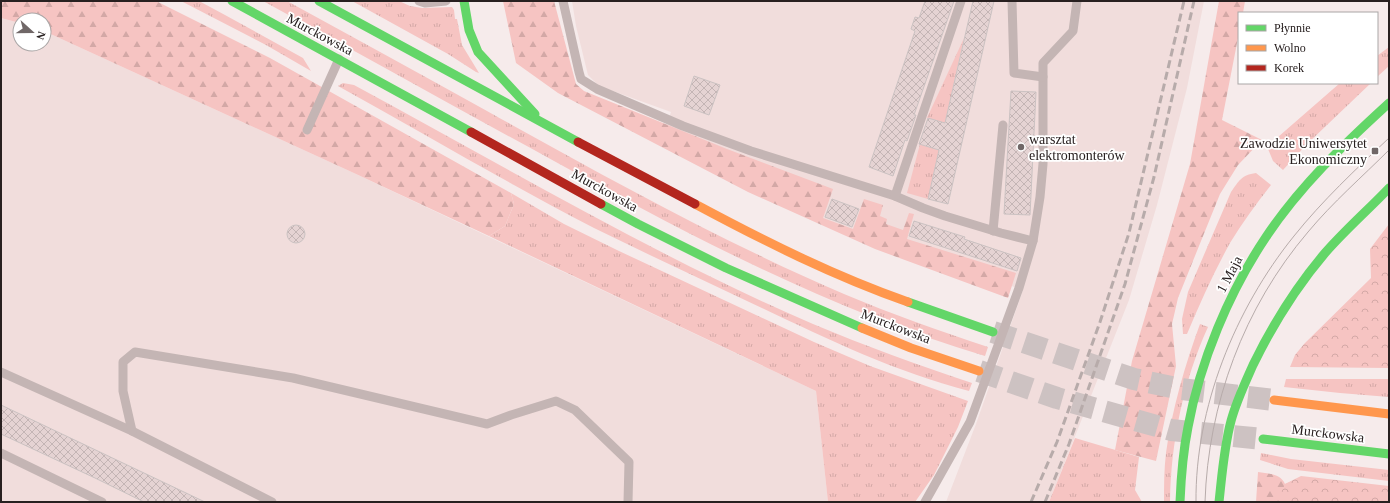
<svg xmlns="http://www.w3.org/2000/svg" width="1390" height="503" viewBox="0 0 1390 503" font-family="'Times New Roman',serif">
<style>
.built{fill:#f1dddc}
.grass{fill:url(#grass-tufts)}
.forest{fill:url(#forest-firs)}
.park{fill:url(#park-crowns)}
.building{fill:url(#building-cross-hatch);stroke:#cbc2c2}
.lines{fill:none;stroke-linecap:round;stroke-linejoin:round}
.highway-tunnel{stroke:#cdc2c2;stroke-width:22;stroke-dasharray:22 11;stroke-linecap:butt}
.lane{stroke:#c4b5b4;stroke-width:9}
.fast{stroke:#63d668;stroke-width:9}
.slow{stroke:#ff974d;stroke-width:9}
.jam{stroke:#b3261e;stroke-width:9}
.tram{stroke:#b7abaa;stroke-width:1}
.rail{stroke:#b7abaa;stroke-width:3;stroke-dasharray:8 4;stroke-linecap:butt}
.poi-dot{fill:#706767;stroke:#fff;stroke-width:1.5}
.labels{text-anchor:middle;stroke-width:3.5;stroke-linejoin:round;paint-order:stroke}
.street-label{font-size:14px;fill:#282020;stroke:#fff}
.poi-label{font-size:14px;fill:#282020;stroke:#fff;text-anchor:start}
</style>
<defs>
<pattern id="grass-tufts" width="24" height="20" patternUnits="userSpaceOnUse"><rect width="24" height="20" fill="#f6c4c2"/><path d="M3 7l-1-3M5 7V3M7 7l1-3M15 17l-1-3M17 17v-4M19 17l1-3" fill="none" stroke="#d3a8a6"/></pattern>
<pattern id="forest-firs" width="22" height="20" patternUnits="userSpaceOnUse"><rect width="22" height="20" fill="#f6c4c2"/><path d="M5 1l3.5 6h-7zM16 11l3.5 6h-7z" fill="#d3a8a6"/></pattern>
<pattern id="park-crowns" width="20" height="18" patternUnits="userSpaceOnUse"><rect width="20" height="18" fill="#f6c4c2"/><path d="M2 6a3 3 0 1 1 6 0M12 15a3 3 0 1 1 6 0" fill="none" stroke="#d3a8a6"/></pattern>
<pattern id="building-cross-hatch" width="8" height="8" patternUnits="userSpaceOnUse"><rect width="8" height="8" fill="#e5d3d3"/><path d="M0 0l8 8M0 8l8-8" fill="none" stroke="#c4b5b5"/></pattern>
</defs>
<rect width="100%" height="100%" fill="#f6ebeb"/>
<g class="built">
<path d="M572 1H1204L1187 88 1157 205 1129 300 1049 502H946L976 424 1023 290 825 221 667 125 671 112 599 86 588 75 576 26Z"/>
<path d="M1 18 20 23V44H44V31L356 174 816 391 828 502H1Z"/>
</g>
<g class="grass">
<path d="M181 1H199L225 15 303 58 311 71 266 45Z"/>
<path d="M263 1H287C354 38 421 74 487 111 604 176 721 241 844 294 891 314 940 331 988 347L985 356C833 311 692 237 554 161 457 108 360 54 263 1Z"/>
<path d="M352 1H399L410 6 422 8 452 7 454 10 455 19H457L462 45 479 73 476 72 448 54Z"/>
<path d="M964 38 945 123 927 118Z"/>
<path d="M1389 47V66L1377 77V56Z"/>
<path d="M343 83 354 85C506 167 655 256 813 324 865 346 918 365 972 383L969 391C891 371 819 335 747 301 696 277 645 253 594 228 507 183 423 133 338 86Z"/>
<path d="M1340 83H1371L1306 145 1283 170 1273 161 1268 149 1270 144Z"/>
<path d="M920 144 939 150 928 199 907 193Z"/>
<path d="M1256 173 1271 185C1256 204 1242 223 1230 243 1214 272 1200 303 1187 334H1183L1182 319 1188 292 1231 192C1239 181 1241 175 1256 173Z"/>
<path d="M511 193 564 224 619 251 814 342 870 366 968 401 958 427 934 475 915 502H828L816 391 489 236 505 226 514 204Z"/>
<path d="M1200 324 1208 327C1183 382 1171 442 1170 502H1164C1164 486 1164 469 1166 453 1172 409 1185 365 1200 324Z"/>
<path d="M1286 379H1389V397L1340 393 1284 387Z"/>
<path d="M1075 438 1139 457 1135 490 1142 502H1049Z"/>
<path d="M1261 453 1291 459 1389 470V481L1288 469 1260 460Z"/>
</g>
<g class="forest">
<path d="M1 1H156L270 58 511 193 514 204 505 226 489 236 356 174 44 31V20H20V23L1 18Z"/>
<path d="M503 1H554L576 84 584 91 727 149 833 189 823 218 853 229 864 199 883 205 880 216 887 219 886 224 903 230 909 213 914 214 907 239 1016 273 1008 298 875 249 748 192 558 93 516 63Z"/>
<path d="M1219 1H1245L1243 13H1239V33L1222 120 1262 140 1238 165 1220 194 1178 298 1172 324 1176 366 1156 461 1115 450 1132 361 1190 164Z"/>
<path d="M1258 472C1268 474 1280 473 1285 484L1302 477 1389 502H1256Z"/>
</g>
<g class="park">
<path d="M1389 224V368L1290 367 1295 355 1304 344 1371 278 1370 249Z"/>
<path d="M1301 476 1389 486V502H1277L1285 484Z"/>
</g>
<g class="building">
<path d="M925 1H954L914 115H916L907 141 905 140 893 176 869 167 915 31 911 29 915 17 919 18Z"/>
<path d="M973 1H994L948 204 928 199 939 150 919 144 928 118 945 123Z"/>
<path d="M694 76 720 85 709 115 684 106Z"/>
<path d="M1011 91 1036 92 1030 215 1004 214Z"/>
<path d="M832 199 859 209 852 227 825 217Z"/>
<path d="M914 221 965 237 964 239 1021 258 1017 271 909 236Z"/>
<circle cx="296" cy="234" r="9"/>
<path d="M1 405 205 502H144L95 478 1 434Z"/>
</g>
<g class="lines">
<g class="highway-tunnel">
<path d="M993 332 1134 379 1181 389 1274 400"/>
<path d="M979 371 1057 398 1171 430 1263 439"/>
</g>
<g class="lane">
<path d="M419 1 425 3 446 1"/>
<path d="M563 1 579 72 581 79 597 89 683 126 751 151 895 196 923 208 945 216 1001 233 1033 241 1040 197 1043 164V63L1073 31 1077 1"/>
<path d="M1012 1 1014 73 1043 77"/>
<path d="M307 130 339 59"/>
<path d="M895 196 961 1"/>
<path d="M993 231 1003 125"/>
<path d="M1 372 132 431 272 502"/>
<path d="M132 431 123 391V362L135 352 293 378 487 424 511 415 556 401 575 410 629 462 628 502"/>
<path d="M1 453 102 502"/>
<path d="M925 502 970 422 1019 288 1033 241"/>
</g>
<g class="fast">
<path d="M232 1 471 132"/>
<path d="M319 1 578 142"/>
<path d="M464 1 469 30 478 52 535 114"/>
<path d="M601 204 638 224 726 268 862 328"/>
<path d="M908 302 993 332"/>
<path d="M1263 439 1389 454"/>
<path d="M1180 502C1181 477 1183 452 1188 427 1200 362 1229 292 1266 237 1300 186 1344 144 1389 103"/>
<path d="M1219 502C1222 475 1224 447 1231 421 1236 402 1245 383 1253 365 1273 324 1296 287 1325 253 1345 230 1368 210 1389 188"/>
</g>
<g class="slow">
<path d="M695 204C764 241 834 276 908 302"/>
<path d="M862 328 911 348 979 371"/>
<path d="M1274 400 1389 414"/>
</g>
<g class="jam">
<path d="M471 132 601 204"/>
<path d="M578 142 695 204"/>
</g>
<g class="tram">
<path d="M1196 502C1195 408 1235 309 1294 236 1322 201 1356 169 1389 138"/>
<path d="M1205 502C1208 404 1244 307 1308 232 1333 202 1362 177 1389 150"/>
</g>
<g class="rail">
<path d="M1031 502 1057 442 1100 322 1129 233 1184 1"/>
<path d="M1045 502 1069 444 1125 284 1154 177 1194 1"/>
</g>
</g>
<g class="poi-dot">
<circle cx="1021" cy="147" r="4"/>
<rect x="1371" y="147" width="8" height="8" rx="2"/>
</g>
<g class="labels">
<g class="street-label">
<text transform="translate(320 34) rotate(28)" y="5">Murckowska</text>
<text transform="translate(605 190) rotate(29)" y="5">Murckowska</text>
<text transform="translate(1229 274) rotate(-62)" y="5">1 Maja</text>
<text transform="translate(896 326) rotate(21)" y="5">Murckowska</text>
<text transform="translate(1328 433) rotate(7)" y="5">Murckowska</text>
</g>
<g class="poi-label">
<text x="1029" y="144">warsztat<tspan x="1029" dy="16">elektromonterów</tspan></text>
<text x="1367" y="148" text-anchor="end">Zawodzie Uniwersytet<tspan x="1367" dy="16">Ekonomiczny</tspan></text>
</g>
</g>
<rect width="1390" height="503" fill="none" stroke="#282020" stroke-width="4"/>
<rect x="1238" y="12" width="140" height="72" fill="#ffffff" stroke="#a9a6a6"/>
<rect x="1246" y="25" width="20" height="6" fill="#63d668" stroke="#a9a6a6"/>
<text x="1274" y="32" font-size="12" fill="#282020">Płynnie</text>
<rect x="1246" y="45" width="20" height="6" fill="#ff974d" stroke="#a9a6a6"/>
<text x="1274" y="52" font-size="12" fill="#282020">Wolno</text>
<rect x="1246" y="65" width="20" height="6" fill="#b3261e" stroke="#a9a6a6"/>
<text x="1274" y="72" font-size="12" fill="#282020">Korek</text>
<g transform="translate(32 32) rotate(111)"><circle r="19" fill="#ffffff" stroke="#a9a6a6"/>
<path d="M0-3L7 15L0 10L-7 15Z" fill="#706767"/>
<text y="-6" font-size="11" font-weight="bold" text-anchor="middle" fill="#282020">N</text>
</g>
</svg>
